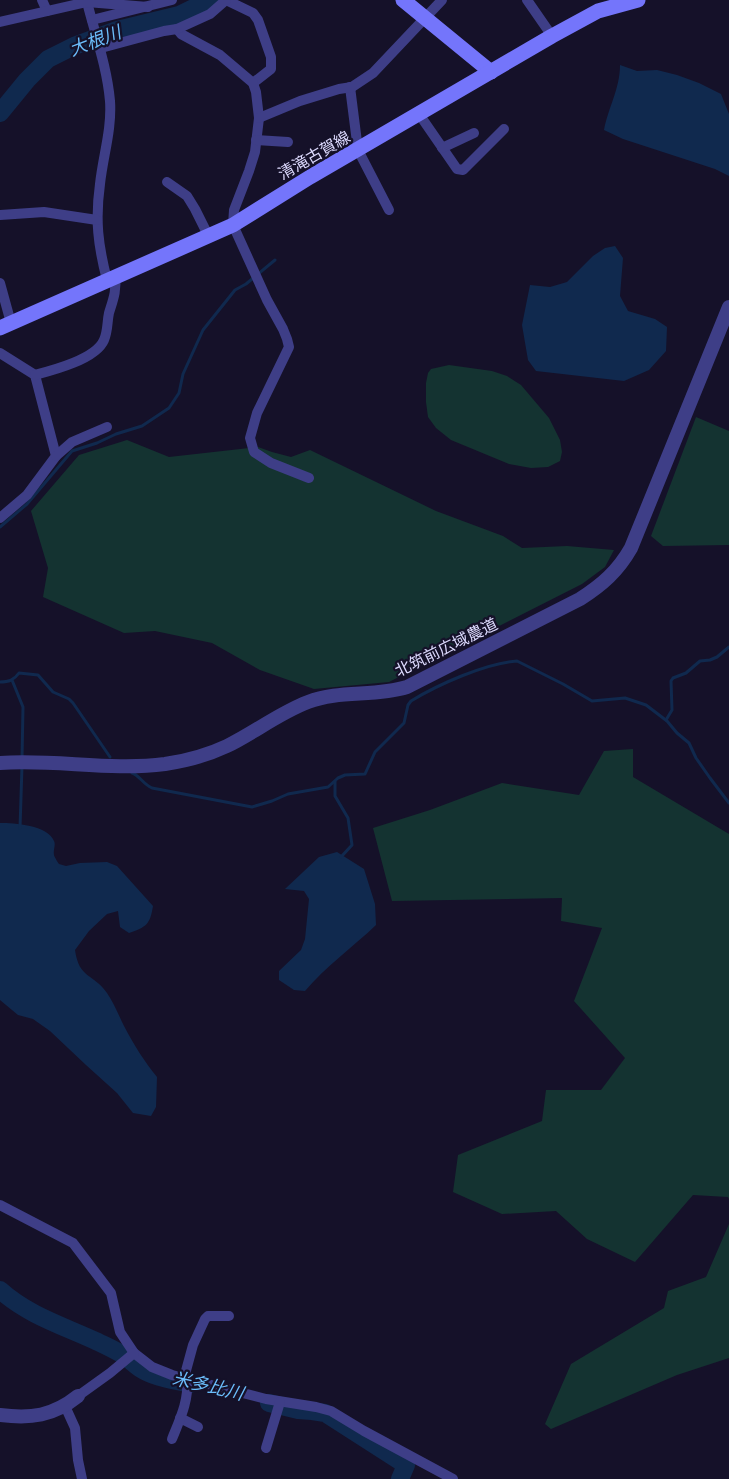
<svg xmlns="http://www.w3.org/2000/svg" width="729" height="1479" viewBox="0 0 729 1479" font-family="Montserrat,'Noto Sans JP',sans-serif">
<style>
.green{fill:#143331}
.water{fill:#10294e}
.lines{fill:none;stroke-linecap:round;stroke-linejoin:round}
.stream{stroke:#10294e;stroke-width:3}
.river{stroke:#10294e;stroke-width:18}
.minor{stroke:#3e3e87;stroke-width:10}
.tertiary{stroke:#3e3e87;stroke-width:14}
.secondary{stroke:#7475fb;stroke-width:15}
.labels{text-anchor:middle;stroke-width:4.5;stroke-linejoin:round;paint-order:stroke}
.street-label{font-size:16px;fill:#dddafe;stroke:#151129}
.water-label{font-size:18px;font-style:italic;fill:#6bbdfb;stroke:#151129}
</style>
<rect width="100%" height="100%" fill="#151129"/>
<g class="green">
<path d="M449 365 492 371 507 376 521 385 549 418 560 440 562 452 560 461 548 467 531 468 509 464 451 440 436 428 428 417 426 402V383L428 373 431 369Z"/>
<path d="M696 417 729 431V545L663 546 651 536Z"/>
<path d="M127 440 169 457 258 447 272 452 291 457 310 450 436 511 503 536 522 548 567 546 614 550 605 567 582 584 389 682 314 689 260 670 212 643 155 631 124 633 43 597 48 568 31 511 79 455Z"/>
<path d="M633 749V777L729 834V1199L728 1197 693 1195 635 1262 587 1239 556 1211 502 1214 453 1192 458 1155 542 1121 546 1090H601L625 1058 574 1001 602 928 561 921 562 898 392 901 373 828 430 810 502 783 579 795 604 751Z"/>
<path d="M729 1224V1358L677 1375 551 1429 545 1424 571 1364 664 1308 668 1291 706 1277Z"/>
</g>
<g class="water">
<path d="M620 65 637 71 657 70 677 75 699 83 721 94 729 114V176L715 169 623 139 604 130C608 108 620 89 620 65Z"/>
<path d="M615 246 623 258 620 296 628 311 655 319 667 327 666 351 649 370 624 381 536 371 528 360 522 325 530 285 550 287 567 282 593 256 605 248Z"/>
<path d="M0 823C14 823 48 825 54 841 56 845 53 850 54 855 54 856 58 863 59 864L66 866 80 863 107 862 117 866 153 906C150 925 146 927 129 933L120 927 118 911 107 914 89 931 75 950C79 979 93 973 107 993 114 1003 119 1016 124 1026 134 1045 144 1061 157 1077L156 1107 151 1116 133 1113 117 1093 86 1065 50 1031 33 1019 18 1015 0 1000Z"/>
<path d="M337 852 364 869 375 904 376 925C353 947 326 966 305 991L294 990 279 980V971L301 950 305 939 309 899 304 891 285 889 319 857Z"/>
</g>
<g class="lines">
<g class="stream">
<path d="M0 527 27 504 72 451 97 443 116 434 142 426 169 408 179 393 183 374 203 330 235 290 246 284 275 260"/>
<path d="M12 680 23 707 22 759"/>
<path d="M0 682C9 682 14 680 19 673L38 675 53 692 69 699 73 703 110 757"/>
<path d="M666 720 672 710 671 681 673 678 686 673 700 661 710 660 717 657 729 647"/>
<path d="M132 773C139 775 143 784 152 788L252 807 272 801 288 794 328 787 338 778 345 775 365 774 375 752 404 723 408 705 411 701C437 685 486 663 517 661L563 684 592 701 625 698 646 705 667 721 677 733 689 743 696 758 710 778 729 803"/>
<path d="M335 781V796L348 818 352 845 341 857"/>
<path d="M20 828 22 766"/>
</g>
<g class="river">
<path d="M0 113 27 80 48 59 74 46 117 30 179 15 210 0"/>
<path d="M0 1290C29 1316 64 1326 98 1342 106 1346 115 1350 123 1355 129 1359 135 1365 141 1369 155 1378 174 1380 190 1384"/>
<path d="M269 1403 298 1410 312 1411 325 1413 406 1465 400 1479"/>
</g>
<g class="minor">
<path d="M42 0 47 11"/>
<path d="M226 0 253 13 258 20 271 57V69L253 83"/>
<path d="M527 0 552 36"/>
<path d="M87 2C95 34 107 67 110 101 112 129 103 156 100 184 95 220 98 245 107 280"/>
<path d="M92 20 172 0"/>
<path d="M0 22 87 2 148 7"/>
<path d="M177 29 181 34 220 55 253 83 256 92 259 118 255 152 249 171 234 210 233 225 267 300 283 329 287 339 289 347 257 413 250 438 254 452 271 463 309 478"/>
<path d="M101 48 164 31 177 29 210 14 226 0"/>
<path d="M350 87 358 150 389 210"/>
<path d="M419 114 457 169 463 170 504 129"/>
<path d="M259 118 300 101 339 89 352 87 373 73 442 0"/>
<path d="M256 140 288 142"/>
<path d="M442 148 474 133"/>
<path d="M167 182 187 196 195 209 208 235"/>
<path d="M0 215 44 212 97 220"/>
<path d="M0 283 11 323"/>
<path d="M0 353 35 375 56 456 27 495 0 518"/>
<path d="M35 375C54 370 96 359 104 340 108 331 107 322 109 313 113 300 117 290 115 276"/>
<path d="M56 456 72 442 107 427"/>
<path d="M0 1205 73 1243 111 1293 120 1332 134 1353 152 1367 172 1375 266 1399 316 1407 331 1411 364 1431 453 1479"/>
<path d="M184 1378 193 1345 205 1319 208 1316H229"/>
<path d="M78 1396 110 1373 134 1353"/>
<path d="M65 1406 75 1428 78 1460 82 1479"/>
<path d="M180 1418 198 1427"/>
<path d="M172 1439C180 1419 189 1401 187 1379"/>
<path d="M266 1448 280 1402"/>
</g>
<g class="tertiary">
<path d="M0 763C55 759 110 771 165 764 185 761 208 755 227 746 254 733 279 713 308 702 339 690 375 697 407 687L580 599C602 585 618 571 631 548L729 307"/>
<path d="M0 1415C31 1419 53 1416 78 1396"/>
</g>
<g class="secondary">
<path d="M403 0 491 72"/>
<path d="M0 328 233 225 310 177 552 36 598 11 638 0"/>
</g>
</g>
<g class="labels">
<g class="street-label">
<text transform="translate(314 155) rotate(-30)" y="6">清滝古賀線</text>
<text transform="translate(446 647) rotate(-26)" y="6">北筑前広域農道</text>
</g>
<g class="water-label">
<text transform="translate(95 41) rotate(-21)" y="6">大根川</text>
<text transform="translate(208 1386) rotate(13)" y="6">米多比川</text>
</g>
</g>
</svg>
